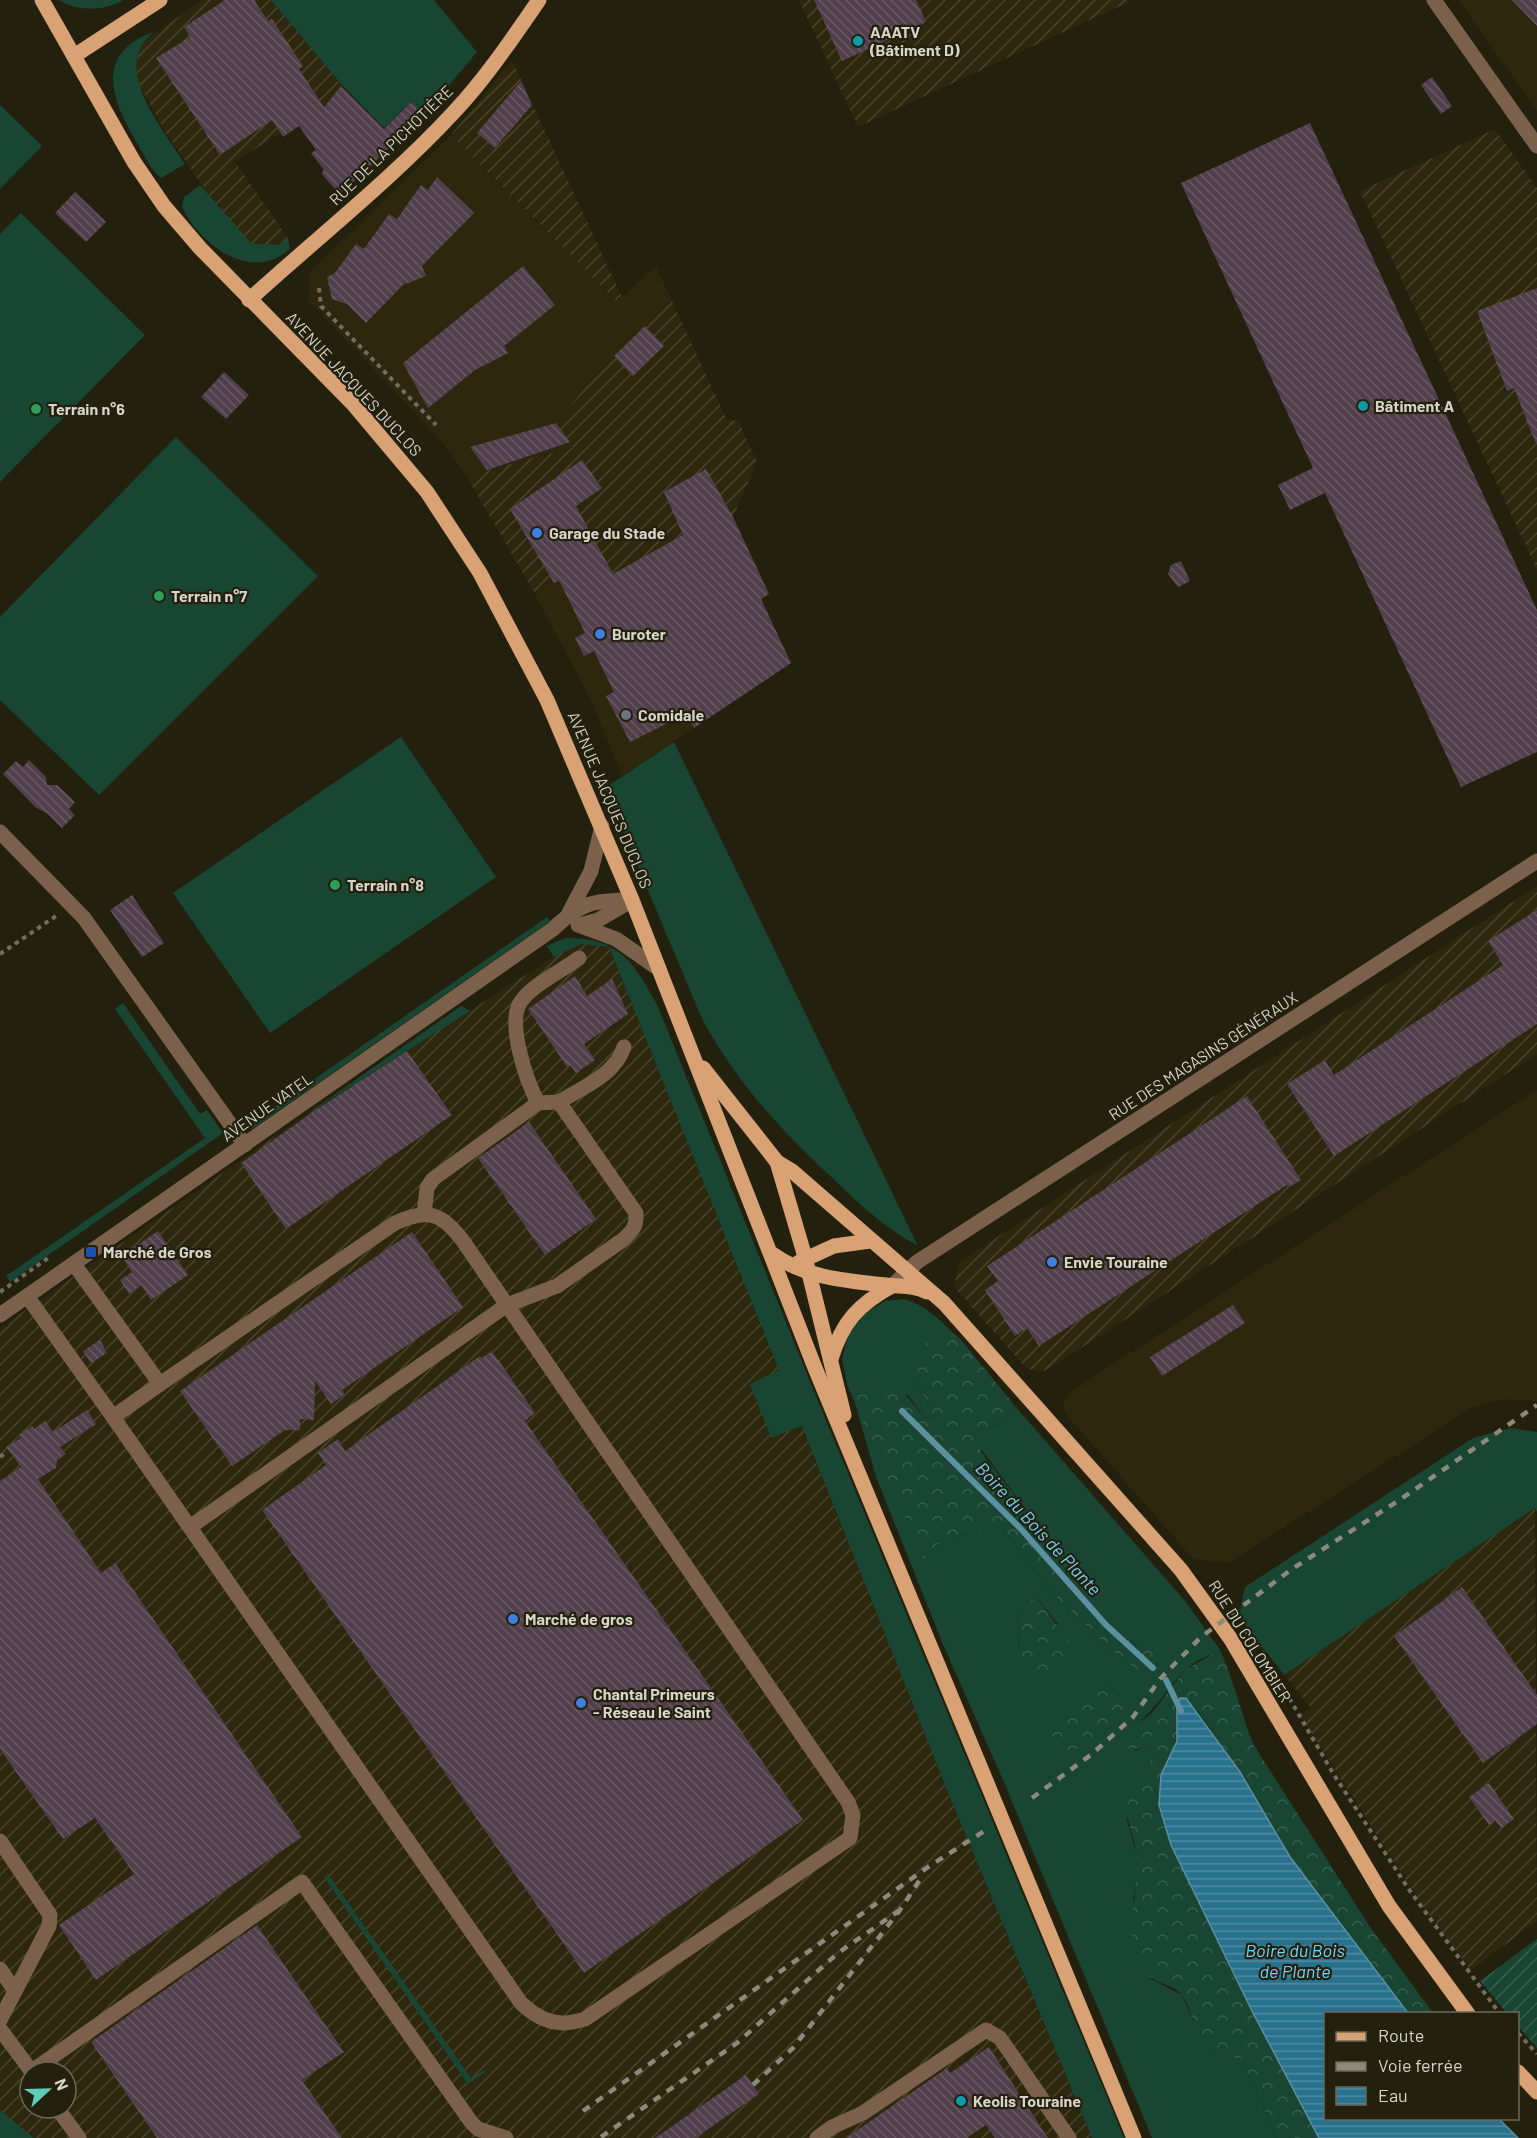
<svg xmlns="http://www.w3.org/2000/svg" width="1537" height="2138" viewBox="0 0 1537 2138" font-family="Barlow,sans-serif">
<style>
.built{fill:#2c270d}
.industrial{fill:url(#industrial-furrows);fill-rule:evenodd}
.grass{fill:#184633;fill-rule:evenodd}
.forest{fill:url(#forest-crowns)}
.garden{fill:url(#garden-furrows)}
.water{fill:url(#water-rules);stroke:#5c8f9f;stroke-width:1.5}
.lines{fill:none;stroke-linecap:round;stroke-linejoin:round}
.stream{stroke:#5c8f9f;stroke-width:6}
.building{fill:url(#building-back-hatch)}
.path{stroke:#716e5f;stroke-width:4;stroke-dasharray:4.5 4.5;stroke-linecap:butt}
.minor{stroke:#7b614c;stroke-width:15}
.major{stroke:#d9a275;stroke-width:15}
.rail{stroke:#8c8a7c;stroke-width:4.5;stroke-dasharray:8 8;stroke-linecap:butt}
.culture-dot{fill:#0f9aa8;stroke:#23200e;stroke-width:2}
.leisure-dot{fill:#2e9e5b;stroke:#23200e;stroke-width:2}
.shop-dot{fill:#3f7fe0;stroke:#23200e;stroke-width:2}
.worship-dot{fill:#6b7280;stroke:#23200e;stroke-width:2}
.transit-dot{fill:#1a4fb4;stroke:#23200e;stroke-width:2}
.labels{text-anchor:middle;stroke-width:4.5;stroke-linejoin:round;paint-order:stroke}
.poi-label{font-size:16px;font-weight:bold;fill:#d7d5ca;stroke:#23200e;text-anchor:start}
.street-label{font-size:16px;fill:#d7d5ca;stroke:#23200e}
.water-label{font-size:18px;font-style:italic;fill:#72d3fb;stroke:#23200e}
</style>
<defs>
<pattern id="industrial-furrows" width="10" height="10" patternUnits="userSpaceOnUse" patternTransform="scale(1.5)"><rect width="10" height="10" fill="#2c270d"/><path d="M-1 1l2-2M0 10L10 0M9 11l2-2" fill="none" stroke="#4a452f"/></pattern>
<pattern id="forest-crowns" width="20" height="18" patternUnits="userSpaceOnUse" patternTransform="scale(1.5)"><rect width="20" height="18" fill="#184633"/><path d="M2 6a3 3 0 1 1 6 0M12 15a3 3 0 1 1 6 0" fill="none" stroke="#39604f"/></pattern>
<pattern id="garden-furrows" width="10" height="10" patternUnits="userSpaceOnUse" patternTransform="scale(1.5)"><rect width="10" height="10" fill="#184633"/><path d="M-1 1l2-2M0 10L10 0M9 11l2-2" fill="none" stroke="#39604f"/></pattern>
<pattern id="water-rules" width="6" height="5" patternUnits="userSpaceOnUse" patternTransform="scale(1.5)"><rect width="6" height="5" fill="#28718d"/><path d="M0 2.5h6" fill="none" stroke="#518ba1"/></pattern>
<pattern id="building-back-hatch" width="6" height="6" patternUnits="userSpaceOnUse" patternTransform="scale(1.5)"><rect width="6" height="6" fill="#513f4b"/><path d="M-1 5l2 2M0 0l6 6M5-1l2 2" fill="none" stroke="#695a64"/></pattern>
</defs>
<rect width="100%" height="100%" fill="#23200e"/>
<g class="built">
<path d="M1459 0H1537V111L1476 25Z"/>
<path d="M451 135 616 302 656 266 672 301 583 390 574 448 483 471 468 479 442 442 308 300 309 272Z"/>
<path d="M604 557 694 728 622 776 592 702 535 594Z"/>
<path d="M1537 1090V1401L1502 1399 1471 1408 1229 1563 1193 1559 1066 1414 1063 1408 1065 1397 1076 1388Z"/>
</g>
<g class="industrial">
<path d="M202 0H271L342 85 327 103 235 162 288 238 279 245 251 243 215 204 164 130 137 81 135 65 142 43Z"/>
<path d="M799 0H1133L858 127Z"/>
<path d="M512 60 622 297 617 302 451 135Z"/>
<path d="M1495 129 1537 188V570L1360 191Z"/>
<path d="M672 301 727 420 738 421 757 462 733 517 769 594 761 599 791 663 694 728 663 667 589 565 535 594 468 479 482 471 573 448 556 423 600 370Z"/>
<path d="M1537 886V1054L1047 1370 1038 1372 1026 1368 954 1287 959 1262Z"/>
<path d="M581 944 609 947 780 1370 770 1438 802 1426 949 1795 1092 2138H0V1328L304 1116 565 950ZM30 2072H66V2108H30Z"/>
<path d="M1535 1508 1537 1921 1471 1970 1428 1914 1300 1715 1311 1708 1284 1675Z"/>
</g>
<g class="grass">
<path d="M59 0H123C105 11 77 12 59 0Z"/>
<path d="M271 0H434L477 52 424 115 411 102 384 128 342 85Z"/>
<path d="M154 32C109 66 163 129 185 164L161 178C150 170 144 154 137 143 112 100 93 53 154 32Z"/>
<path d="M0 105 42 146 0 189Z"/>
<path d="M200 185 251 243 279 245 288 238 290 249C252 283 201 246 182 207L184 197Z"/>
<path d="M21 213 145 335 0 482V234Z"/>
<path d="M176 437 318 576 99 795 0 700V617Z"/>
<path d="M401 737 496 877 270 1033 173 893Z"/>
<path d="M674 742 918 1246C883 1227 856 1201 828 1174 777 1126 737 1082 703 1021L605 788Z"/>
<path d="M547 917 550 921 539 929 252 1129 247 1126Z"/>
<path d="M565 938C619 937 635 963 658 1007L813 1389 1124 2138H1092L949 1795 802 1426 771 1438 750 1384 779 1370 609 947 581 944 554 957 547 946Z"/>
<path d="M123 1003 200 1114 207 1110 223 1133 10 1282 6 1276 205 1138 115 1009Z"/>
<path d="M461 1006 470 1011 304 1116Z"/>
<path d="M904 1299C924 1305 937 1317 952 1332L944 1331 917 1368 914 1377 934 1416 931 1420 924 1417 908 1395 874 1396 924 1559C943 1534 950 1540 978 1531 985 1529 987 1524 995 1523L1005 1532 1059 1600 1124 1661 1151 1671 1157 1661 1154 1653 1145 1646 1126 1639 1106 1625 1079 1596 1048 1539 975 1441V1434L981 1429 996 1425 1015 1406 1186 1602 1220 1650C1212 1655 1201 1658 1194 1663 1170 1681 1158 1709 1134 1726L1135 1751 1142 1748 1151 1750 1153 1756 1147 1771 1134 1789 1127 1821 1137 1855V1881L1133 1899 1151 1979 1182 1995 1202 2041 1214 2054 1242 2059 1277 2138H1152L1003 1780 942 1642 876 1477 855 1403 847 1385 842 1359 849 1332 869 1310 886 1301ZM1035 1595 1058 1624 1019 1655 1018 1613ZM1108 1682 1121 1696 1053 1731 1103 1685Z"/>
<path d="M1510 1428 1537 1432V1512L1535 1508 1284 1675 1239 1617 1245 1587 1473 1438Z"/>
<path d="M328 1874 471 2078 484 2070 485 2072 468 2084 324 1877Z"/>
<path d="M0 2110 34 2138H0Z"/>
</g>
<g class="forest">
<path d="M944 1331 952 1332 961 1340 1015 1406 996 1425 981 1429 975 1434 982 1453 1048 1539 1079 1596 1106 1625 1126 1639 1145 1646 1155 1653 1157 1661 1151 1671 1144 1673 1124 1661 1059 1600 1005 1532 995 1524C987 1524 985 1529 979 1531 954 1539 940 1535 924 1560L861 1418 855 1397 858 1394 874 1396 896 1389 903 1392 924 1417 931 1420 934 1416 914 1377C920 1357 921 1337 944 1331Z"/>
<path d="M1035 1595 1075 1650 1052 1681 1043 1684 1033 1681 1023 1671 1019 1661 1018 1613Z"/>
<path d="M1220 1650C1234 1681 1241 1713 1253 1744L1370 1927 1433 2013H1408L1290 1857 1240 1772 1197 1710 1177 1707 1179 1727 1171 1758V1845L1253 2013 1319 2138H1277L1242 2059C1233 2056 1222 2059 1215 2054 1193 2042 1195 2013 1182 1995 1171 1982 1152 1986 1142 1966 1122 1927 1139 1898 1137 1858 1136 1839 1125 1823 1128 1804 1130 1790 1147 1771 1153 1756L1151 1750 1142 1748 1129 1750 1126 1740 1134 1726 1151 1714 1185 1670Z"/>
<path d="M1108 1682 1121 1696 1133 1717C1109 1733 1085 1757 1055 1748L1051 1739 1052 1732 1065 1719 1074 1702 1082 1693Z"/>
</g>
<path class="garden" d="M1537 1939V2048L1518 2026V2014L1507 2013 1480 1981Z"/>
<path class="water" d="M1180 1698H1186L1240 1772 1290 1857 1408 2013 1326 2014V2118L1499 2119 1518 2138H1319L1253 2013 1171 1845 1159 1805 1161 1775 1177 1741V1707Z"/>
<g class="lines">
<g class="stream">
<path d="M902 1411 1021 1529 1106 1625 1153 1668"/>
<path d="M1166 1680 1181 1711"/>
</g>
</g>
<g class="building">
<path d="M225 0H254L268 21 272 19 303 66 299 69 324 107 341 86 384 129 411 102 424 115 340 195 321 173 324 170 311 153 316 150 299 126 283 137 272 120 220 155 156 58 190 37 184 27Z"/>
<path d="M814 0H916L926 22 842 61Z"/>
<path d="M1512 0H1537V26Z"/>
<path d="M1432 77 1452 106 1441 114 1421 85Z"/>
<path d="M521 81 532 105 495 148 477 133Z"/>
<path d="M1310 123 1537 610V752L1461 787 1325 493 1290 510 1278 485 1313 468 1181 183Z"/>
<path d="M437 177 474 213 422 266 426 276 403 285 366 323 347 304 332 299 327 277 335 273 356 244 364 249 389 214 397 219 421 185 428 190Z"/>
<path d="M75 192 106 222 86 242 55 213Z"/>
<path d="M523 266 555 305 504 346 508 353 475 370 428 408 403 363Z"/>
<path d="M1537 288V444H1536L1514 388 1507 391 1477 311Z"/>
<path d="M645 326 664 346 633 376 614 356Z"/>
<path d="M224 372 249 395 226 419 201 397Z"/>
<path d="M556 423 570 442 487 470 470 447Z"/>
<path d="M582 460 602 488 576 506 613 574 683 535 664 492 706 469 733 517 769 594 761 599 791 663 694 728 686 714 630 742 606 696 614 692 594 651 584 656 575 638 585 633 559 580 554 583 510 509Z"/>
<path d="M1181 561 1190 581 1178 587 1168 574 1171 565Z"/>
<path d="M29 760 46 777 47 785H57L75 802 69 809 75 815 62 828 48 814 35 807 3 774 16 761 23 767Z"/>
<path d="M132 895 164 943 142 957 110 910Z"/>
<path d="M1537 910V1024L1334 1156 1287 1084 1325 1060 1334 1075 1503 965 1488 941Z"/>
<path d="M575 976 587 996 612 979 628 1014 584 1044 595 1060 576 1073 570 1065 567 1067 528 1009Z"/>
<path d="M407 1051 452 1115 286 1229 241 1163 314 1111Z"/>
<path d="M1247 1096 1301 1180 1289 1187 1287 1185 1039 1346 1027 1328 1015 1336 985 1290 998 1281 987 1266Z"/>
<path d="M529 1122 596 1219 545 1255 478 1158Z"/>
<path d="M158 1231 188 1275 151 1300 141 1285 129 1294 120 1280 132 1272 121 1256Z"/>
<path d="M412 1232 463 1307 342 1390 345 1394 331 1404 315 1381 314 1420 300 1419V1430H285L232 1466 180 1391Z"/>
<path d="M1233 1305 1245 1323 1162 1376 1150 1357Z"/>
<path d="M100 1340 107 1353 91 1363 83 1351Z"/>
<path d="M492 1351 535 1413 525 1421 803 1820 584 1973 262 1510 326 1465 318 1453 338 1439 345 1451 480 1356 482 1358Z"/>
<path d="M87 1410 96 1424 60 1447 66 1454 57 1460 56 1468 38 1479 101 1573 115 1563 302 1837 96 1980 59 1925 134 1874 95 1818 63 1839 0 1749V1481L21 1467 6 1447 21 1438 19 1435 32 1426 34 1429 45 1421 53 1432Z"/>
<path d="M1462 1587 1537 1695V1724L1483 1763 1394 1636Z"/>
<path d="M1489 1783 1514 1819 1501 1828 1495 1820 1489 1825 1469 1797Z"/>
<path d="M257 1925 344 2052 302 2080 342 2138H157L91 2042Z"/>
<path d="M989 2047 1048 2138H995L986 2125 966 2138H846L947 2068 950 2073Z"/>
<path d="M746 2075 759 2094 695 2138H655Z"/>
</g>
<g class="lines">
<g class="path">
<path d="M319 288 321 306 436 425"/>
<path d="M0 954 59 914"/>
<path d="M0 1292 51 1256"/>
<path d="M0 1457 4 1454"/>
<path d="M1245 1631 1256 1641 1334 1775 1410 1891 1500 2014"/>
<path d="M1518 2033 1537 2054"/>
</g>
<g class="minor">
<path d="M1434 0 1537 146"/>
<path d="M0 832 84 918 245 1145"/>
<path d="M569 913 591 871 602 826"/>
<path d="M578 925 616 939 659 969"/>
<path d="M580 925 598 920 631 901"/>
<path d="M559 1102C583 1087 615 1075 624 1047"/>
<path d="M538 1103C527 1082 505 1020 522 1000 535 983 562 971 579 958"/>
<path d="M892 1286 917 1262 1537 861"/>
<path d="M27 1296 113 1417 160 1384 74 1264"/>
<path d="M0 1315 553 929C581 902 595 900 632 900"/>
<path d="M113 1417 521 2003C540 2021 558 2028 585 2019L850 1838 853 1815 848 1802 463 1241C442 1213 428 1208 395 1223L160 1384"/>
<path d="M190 1527 507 1305 557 1286 624 1239C633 1230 637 1226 636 1213L559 1102 538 1103 433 1179 427 1188 424 1214"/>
<path d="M0 1841 50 1915 49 1926 0 2020"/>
<path d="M0 1969 15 1991"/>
<path d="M0 2029 32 2072"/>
<path d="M32 2071 302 1882 471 2122 478 2129 506 2138"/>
<path d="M57 2108 79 2138"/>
<path d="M817 2138 832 2127 863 2113 986 2030 1000 2038 1069 2138"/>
</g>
<g class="major">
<path d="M42 0 134 162 164 206 200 248 353 404 427 492 480 573 547 700 632 900 815 1368 1134 2138"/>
<path d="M74 56 160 0"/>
<path d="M249 300C318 237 391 180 454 112 486 78 512 39 539 0"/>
<path d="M703 1068 777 1162 805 1257 844 1415"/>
<path d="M777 1162 792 1171 944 1303 1181 1570 1230 1638 1389 1906 1468 2014"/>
<path d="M771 1253C805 1278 846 1281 886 1285 901 1287 913 1285 927 1292"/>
<path d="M799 1262 834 1246 870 1241"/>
<path d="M831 1359C842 1322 859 1304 892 1286"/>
<path d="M1518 2072 1537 2092"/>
</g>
<g class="rail">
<path d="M1032 1798 1092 1754 1133 1717 1160 1679 1201 1637 1292 1569 1401 1499 1537 1405"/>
<path d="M753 2085 793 2048 900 1910 923 1875"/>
<path d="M583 2111 928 1867 989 1828"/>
<path d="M601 2137 737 2043 838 1953 900 1910"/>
</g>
</g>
<g class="culture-dot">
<circle cx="858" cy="41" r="6"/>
<circle cx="1363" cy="406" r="6"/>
<circle cx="961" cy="2101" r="6"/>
</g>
<g class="leisure-dot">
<circle cx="36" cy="409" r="6"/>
<circle cx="159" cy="596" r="6"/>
<circle cx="335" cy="885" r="6"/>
</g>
<g class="shop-dot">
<circle cx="537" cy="533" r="6"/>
<circle cx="600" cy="634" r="6"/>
<circle cx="1052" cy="1262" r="6"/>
<circle cx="513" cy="1619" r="6"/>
<circle cx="581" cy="1703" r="6"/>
</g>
<circle class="worship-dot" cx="626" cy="715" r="6"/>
<rect class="transit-dot" x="85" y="1246" width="12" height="12" rx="3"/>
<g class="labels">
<g class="poi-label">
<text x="870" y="38">AAATV<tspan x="870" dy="18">(Bâtiment D)</tspan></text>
<text x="1375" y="412">Bâtiment A</text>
<text x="48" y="415">Terrain n°6</text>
<text x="549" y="539">Garage du Stade</text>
<text x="171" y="602">Terrain n°7</text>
<text x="612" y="640">Buroter</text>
<text x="638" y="721">Comidale</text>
<text x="347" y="891">Terrain n°8</text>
<text x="103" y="1258">Marché de Gros</text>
<text x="1064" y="1268">Envie Touraine</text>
<text x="525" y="1625">Marché de gros</text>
<text x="593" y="1700">Chantal Primeurs<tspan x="593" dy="18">- Réseau le Saint</tspan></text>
<text x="973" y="2107">Keolis Touraine</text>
</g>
<g class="street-label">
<text transform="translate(391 145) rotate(-44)" y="6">RUE DE LA PICHOTIÈRE</text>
<text transform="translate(354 384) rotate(47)" y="6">AVENUE JACQUES DUCLOS</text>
<text transform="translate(610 800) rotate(67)" y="6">AVENUE JACQUES DUCLOS</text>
<text transform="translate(1203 1056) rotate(-33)" y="6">RUE DES MAGASINS GÉNÉRAUX</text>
<text transform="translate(267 1107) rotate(-35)" y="6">AVENUE VATEL</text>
<text transform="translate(1250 1641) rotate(58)" y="6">RUE DU COLOMBIER</text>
</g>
<g class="water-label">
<text transform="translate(1038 1529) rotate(47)" y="6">Boire du Bois de Plante</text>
<text x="1295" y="1957">Boire du Bois<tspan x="1295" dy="21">de Plante</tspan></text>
</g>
</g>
<rect x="1324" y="2012" width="195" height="108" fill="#23200e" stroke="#6b6859" stroke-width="1.5"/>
<rect x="1336" y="2032" width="30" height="9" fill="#d9a275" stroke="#6b6859" stroke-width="1.5"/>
<text x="1378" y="2042" font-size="18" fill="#d7d5ca">Route</text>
<rect x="1336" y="2062" width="30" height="9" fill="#8c8a7c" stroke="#6b6859" stroke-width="1.5"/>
<text x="1378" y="2072" font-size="18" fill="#d7d5ca">Voie ferrée</text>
<rect x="1336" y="2087" width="30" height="18" fill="url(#water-rules)" stroke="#6b6859" stroke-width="1.5"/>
<text x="1378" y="2102" font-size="18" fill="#d7d5ca">Eau</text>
<g transform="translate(48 2090) rotate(68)"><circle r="28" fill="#23200e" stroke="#6b6859" stroke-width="1.5"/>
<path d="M0-4.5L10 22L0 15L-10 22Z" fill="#5eceb8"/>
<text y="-9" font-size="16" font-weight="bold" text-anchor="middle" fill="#d7d5ca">N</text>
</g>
</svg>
